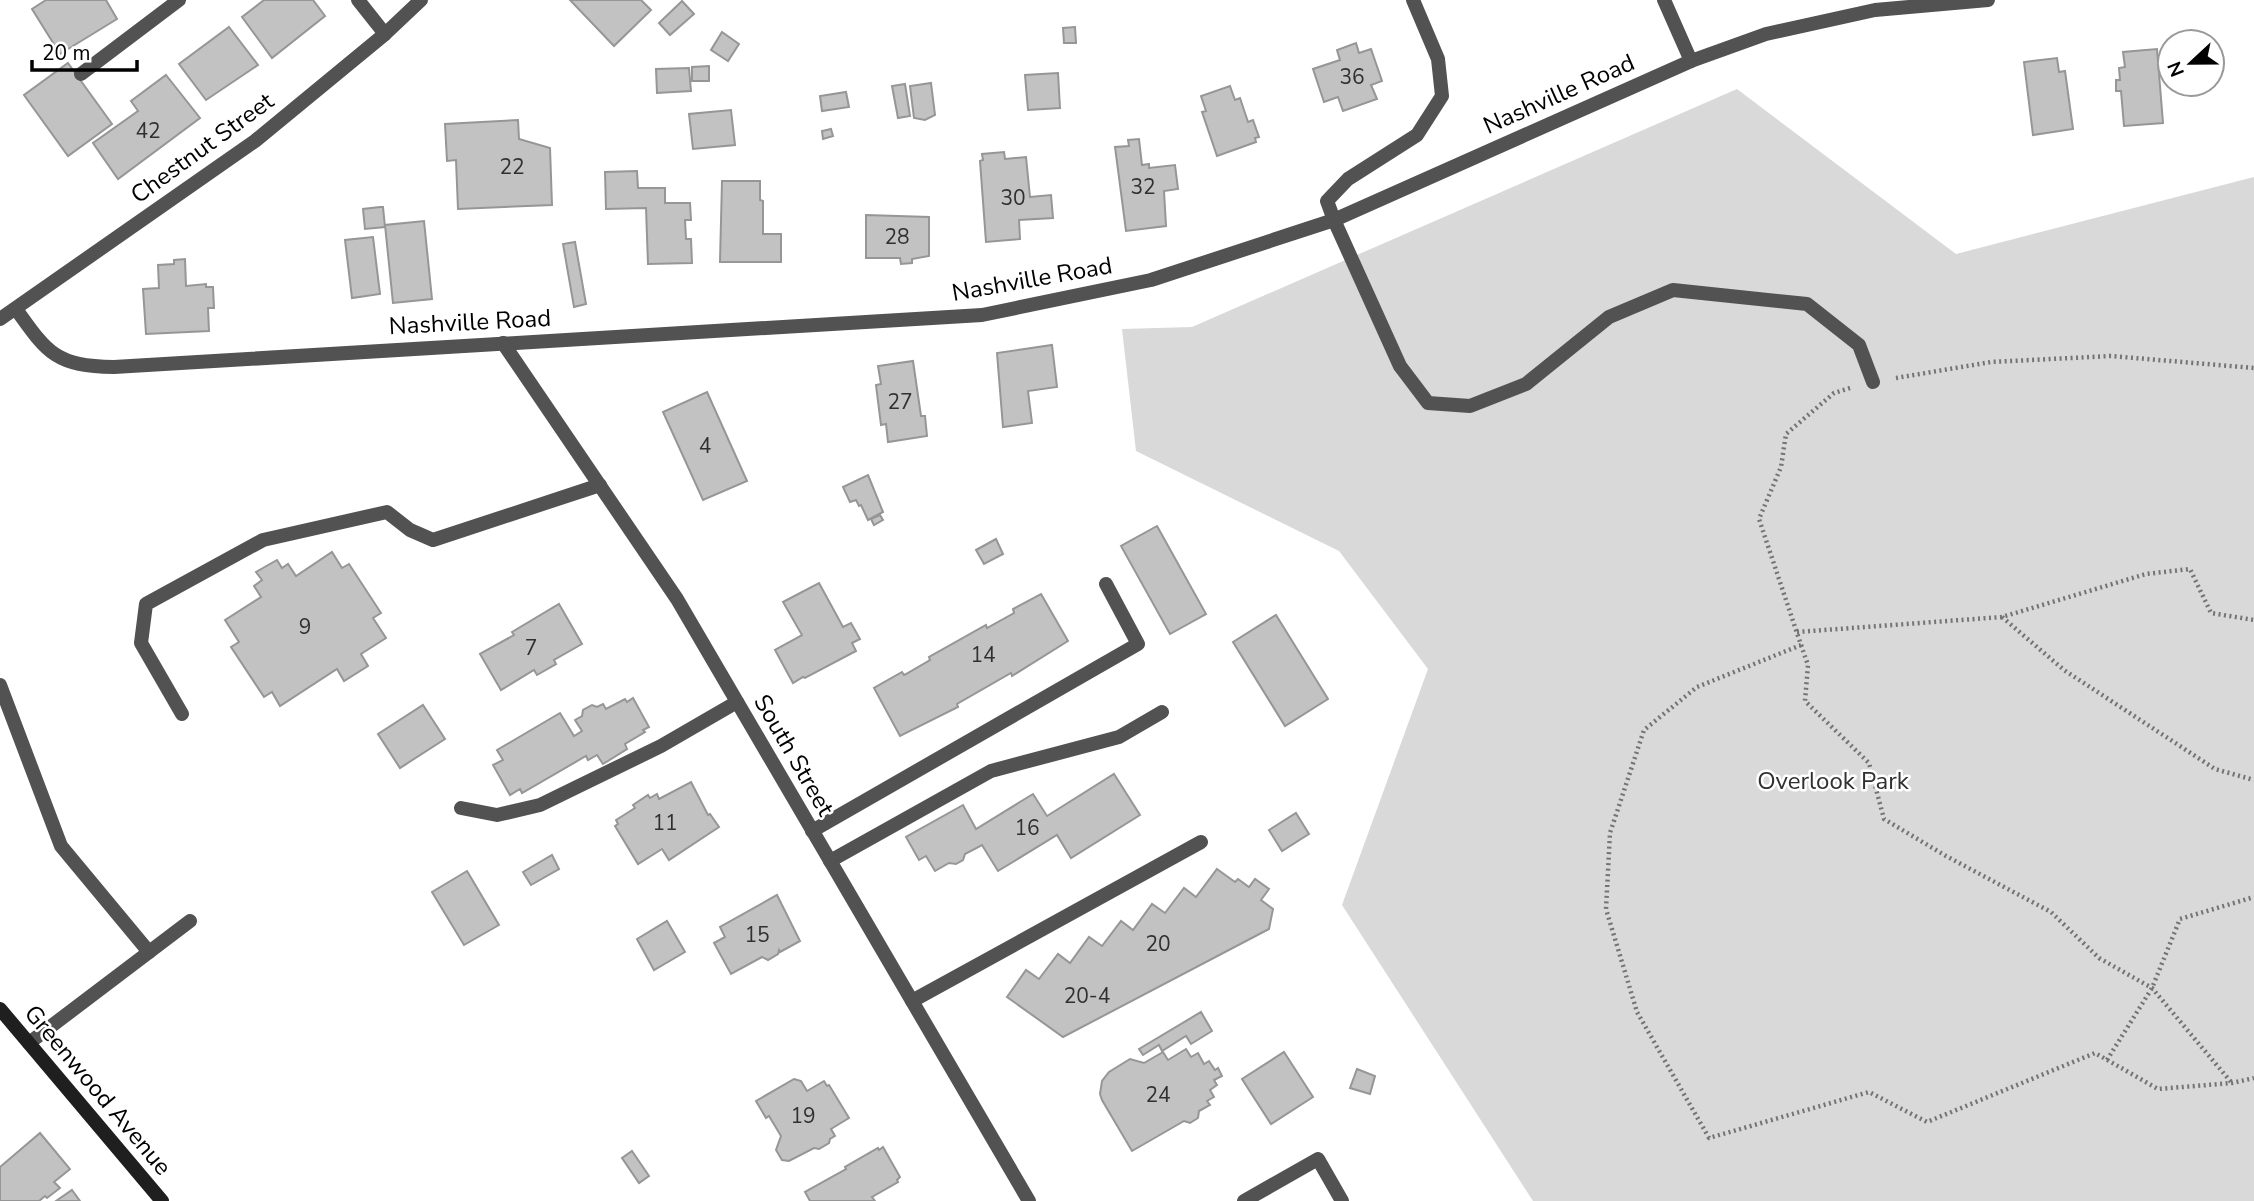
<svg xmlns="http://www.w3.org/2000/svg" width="2254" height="1201" viewBox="0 0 2254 1201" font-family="'Nunito Sans',sans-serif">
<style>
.green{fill:#d9d9d9}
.building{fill:#c2c2c2;stroke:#969696;stroke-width:2}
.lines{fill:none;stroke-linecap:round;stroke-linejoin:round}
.path{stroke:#747474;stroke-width:4.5;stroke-dasharray:2 3.5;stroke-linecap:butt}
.service{stroke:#525252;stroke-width:14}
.tertiary{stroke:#525252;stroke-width:14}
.secondary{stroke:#1f1f1f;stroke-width:14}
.labels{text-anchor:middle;stroke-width:5;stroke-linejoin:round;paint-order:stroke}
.number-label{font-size:21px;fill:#303030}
.street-label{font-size:24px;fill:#000;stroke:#fff}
.park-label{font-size:24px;fill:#303030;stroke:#fff}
</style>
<rect width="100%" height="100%" fill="#fff"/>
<path class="green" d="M1737 89 1956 254 2254 177V1201H1533L1342 905 1428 669 1339 551 1136 451 1122 329 1192 327Z"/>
<g class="building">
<path d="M46 0H106L117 19 60 54 32 9Z"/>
<path d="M264 0H313L325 16 272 58 242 17Z"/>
<path d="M570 0H641L651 10 614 46Z"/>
<path d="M682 1 694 14 670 35 659 23Z"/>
<path d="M229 27 258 65 206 100 179 64Z"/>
<path d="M1075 27 1076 43H1064L1063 28Z"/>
<path d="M722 32 739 44 728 61 711 50Z"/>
<path d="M1356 43 1359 53 1371 49 1382 81 1371 85 1377 99 1343 111 1338 97 1324 102 1313 69 1340 60 1337 50Z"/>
<path d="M2157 49 2163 123 2124 126 2121 91H2116V80H2120L2119 68 2125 67 2123 52Z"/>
<path d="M2057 58 2059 72 2065 71 2073 129 2033 135 2024 62Z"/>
<path d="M68 63 112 124 68 156 24 95Z"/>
<path d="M709 66V81H692V67Z"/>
<path d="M689 68 691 91 657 93 656 69Z"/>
<path d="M1058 73 1060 108 1028 110 1025 75Z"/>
<path d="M166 75 200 118 118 179 93 143 138 111 131 101Z"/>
<path d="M931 83 935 115 925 120 914 118 910 86Z"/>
<path d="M905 84 910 116 898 118 892 86Z"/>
<path d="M1230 86 1235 100 1240 98 1248 122 1253 120 1259 137 1255 138 1256 142 1217 156 1202 112 1206 111 1201 96Z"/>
<path d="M846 92 849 107 822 111 820 96Z"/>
<path d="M731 110 735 145 693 149 689 114Z"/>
<path d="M518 120 519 139 550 148 552 205 458 209 456 160 447 161 445 124Z"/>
<path d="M831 129 833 136 823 139 822 131Z"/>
<path d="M1139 139 1142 165 1149 164V168L1175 165 1178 189 1164 191 1166 226 1126 231 1115 147 1129 146 1128 140Z"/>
<path d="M1004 152 1005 159 1026 157 1030 197 1051 195 1053 218 1019 220 1020 239 986 242 980 161 983 160 982 154Z"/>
<path d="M637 171 638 188H665V203H690L691 220H685L686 239H691L692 263 648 264 646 208 606 209 605 172Z"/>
<path d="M722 181H760V200L763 201V234H781V262H720Z"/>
<path d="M380 207H383L385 227 365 229 363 209Z"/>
<path d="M866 215 929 217V256L912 259V263L901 264 900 258H866Z"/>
<path d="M424 221 432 299 393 303 385 225Z"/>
<path d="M373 237 380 294 352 298 345 240Z"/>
<path d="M575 242 586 304 574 307 563 244Z"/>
<path d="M185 259 186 286 206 284V287H213L214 308H208L209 331 146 334 143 289 159 288 158 265 174 264V260Z"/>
<path d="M1052 345 1057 387 1028 391 1032 423 1003 427 997 353Z"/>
<path d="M913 361 921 416H925L927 436 888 442 886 424 881 425 876 385 881 384 878 366Z"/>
<path d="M707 392 747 481 703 500 663 412Z"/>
<path d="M868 475 883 512 868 520 861 505 859 506 856 500 850 502 843 487Z"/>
<path d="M880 515 883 520 874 525 871 519Z"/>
<path d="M1157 526 1206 614 1170 634 1121 546Z"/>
<path d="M996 539 1003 554 984 564 976 550Z"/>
<path d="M332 552 342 568 349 564 379 610 381 613 373 618 386 638 361 654 368 666 344 681 337 669 280 706 272 692 264 697 231 647 239 642 225 620 261 597 254 586 262 580 256 572 277 560 282 568 288 564 296 576Z"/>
<path d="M819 583 843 627 851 623 860 639 852 643 856 651 805 678 803 677 793 683 775 650 802 635 783 602Z"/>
<path d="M1041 594 1068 641 1012 676 1011 673 957 704 958 707 900 736 874 688 902 672 904 675 906 674 930 660 929 657 986 625 987 628 1014 613 1013 609Z"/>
<path d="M559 604 582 644 554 660 556 664 537 675 534 670 501 690 480 654 514 635 512 632Z"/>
<path d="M1276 615 1328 699 1285 726 1233 642Z"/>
<path d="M633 698 649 727 643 730 645 732 625 744 627 749 603 764 597 755 588 760 586 756 522 793 520 789 510 795 493 765 503 760 497 750 560 713 574 736 582 731 575 720 582 716 583 710 592 705 597 707 603 704 606 709 625 699 627 702Z"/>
<path d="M423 705 445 739 400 768 378 734Z"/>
<path d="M1114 774 1140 815 1071 858 1057 835 998 871 982 845 965 854 963 860 956 864 949 863 935 871 926 856 919 860 906 837 963 805 976 829 1033 794 1047 816Z"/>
<path d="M691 782 708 815 710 814 719 827 669 860 662 849 638 864 615 826 618 824 616 820 635 808 633 805 648 795 650 798 657 794 659 799Z"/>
<path d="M1296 813 1309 834 1282 851 1269 830Z"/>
<path d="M552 855 559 869 531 885 523 872Z"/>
<path d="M1217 869 1235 882 1238 879 1249 887 1255 879 1269 889 1261 900 1273 909 1269 929 1063 1037 1007 997 1026 970 1039 979 1058 954 1070 963 1089 937 1102 946 1121 921 1133 930 1152 904 1165 913 1184 888 1196 897Z"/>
<path d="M467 871 499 925 464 945 432 892Z"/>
<path d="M777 895 800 941 780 952 779 950 778 954 768 960 762 957 731 974 714 943 725 937 720 927Z"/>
<path d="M667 921 685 952 654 970 637 939Z"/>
<path d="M1201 1012 1212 1031 1191 1044 1186 1036 1162 1051 1159 1045 1143 1055 1139 1049Z"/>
<path d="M1186 1049 1191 1057 1198 1053 1204 1064 1209 1061 1215 1070 1218 1068 1222 1076 1214 1080 1217 1085 1210 1090 1214 1097 1207 1101 1210 1105 1199 1111 1198 1118 1190 1123 1184 1121 1132 1151 1102 1100 1100 1094 1102 1081 1109 1072 1130 1059 1144 1063 1163 1052 1168 1060Z"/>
<path d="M1284 1052 1313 1097 1271 1124 1242 1079Z"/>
<path d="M1357 1069 1375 1076 1370 1094 1350 1088Z"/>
<path d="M794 1079 801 1081 807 1091 824 1081 827 1086 829 1085 849 1118 831 1129 835 1136 830 1139 829 1143 819 1149 814 1148 789 1161 782 1160 776 1150 781 1136 769 1116 766 1118 756 1101Z"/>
<path d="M40 1133 70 1169 54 1182 60 1188 47 1198 45 1196 39 1201H0V1167Z"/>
<path d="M883 1147 900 1177 897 1180 898 1182 872 1197 875 1201H810L805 1192 846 1169 845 1167 878 1148 879 1150Z"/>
<path d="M632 1151 649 1176 639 1183 622 1158Z"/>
<path d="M72 1190 80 1201H56Z"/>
</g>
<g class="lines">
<g class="path">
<path d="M1896 378 1991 362 2111 356 2254 368"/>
<path d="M1850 388 1834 393 1786 434 1781 467 1759 519 1801 645 1697 687 1644 730 1610 833 1606 909 1637 1012 1709 1138 1869 1092 1927 1122 2095 1053 2158 1089 2232 1083 2254 1078"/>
<path d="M2002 617 2064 670 2215 769 2254 780"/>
<path d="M1797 632 2002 617 2146 574 2190 569 2211 613 2254 620"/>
<path d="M1801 645 1808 665 1805 701 1869 763 1884 819 1946 856 2051 912 2099 958 2152 988 2231 1082"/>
<path d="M2107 1060 2152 988 2180 919 2254 897"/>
</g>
<g class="service">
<path d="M358 0 385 34"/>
<path d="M1413 0 1438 59 1442 96 1417 135 1348 179 1327 201 1334 220 1400 366 1428 403 1470 406 1526 384 1609 317 1673 290 1807 304 1859 345 1873 382"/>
<path d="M1664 0 1691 61"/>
<path d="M81 74 179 0"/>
<path d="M0 685 61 846 149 952"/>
<path d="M182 714 141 643 146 604 263 540 387 512 410 530 433 540 600 485"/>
<path d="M461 808 497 815 540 805 661 746 737 702"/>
<path d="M812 831 1138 644 1106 584"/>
<path d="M830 861 991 771 1119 737 1162 712"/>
<path d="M912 1001 1201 842"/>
<path d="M29 1043 190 921"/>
<path d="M1244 1201 1318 1159 1342 1201"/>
</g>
<g class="tertiary">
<path d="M16 309C48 354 56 366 114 367L982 315 1151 280 1334 220 1691 61 1766 34 1875 10 1988 0"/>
<path d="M0 319 255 141 385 34 421 0"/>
<path d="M503 343 677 599 1029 1201"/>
</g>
<path class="secondary" d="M0 1009 162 1201"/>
</g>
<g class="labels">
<g class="number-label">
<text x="1352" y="84">36</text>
<text x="148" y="138">42</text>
<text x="512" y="174">22</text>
<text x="1143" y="194">32</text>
<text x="1013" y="205">30</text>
<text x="897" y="244">28</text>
<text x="900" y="409">27</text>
<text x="705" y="453">4</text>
<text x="305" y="634">9</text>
<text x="531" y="655">7</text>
<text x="983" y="662">14</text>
<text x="665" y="830">11</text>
<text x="1027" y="835">16</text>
<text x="757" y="942">15</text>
<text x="1158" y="951">20</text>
<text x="1087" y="1003">20-4</text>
<text x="1158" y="1102">24</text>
<text x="803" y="1123">19</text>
</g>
<g class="street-label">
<text transform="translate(1559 94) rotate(-24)" y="8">Nashville Road</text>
<text transform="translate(202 148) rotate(-36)" y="8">Chestnut Street</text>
<text transform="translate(1032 279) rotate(-10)" y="8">Nashville Road</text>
<text transform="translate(470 322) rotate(-3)" y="8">Nashville Road</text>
<text transform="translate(794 755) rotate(60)" y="8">South Street</text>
<text transform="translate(98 1090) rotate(50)" y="8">Greenwood Avenue</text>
</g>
<g class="park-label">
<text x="1833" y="789">Overlook Park</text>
</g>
</g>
<g transform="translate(2191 63) rotate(248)"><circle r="33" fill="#ffffff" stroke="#999999" stroke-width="2"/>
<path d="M0-5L12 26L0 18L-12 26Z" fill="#000000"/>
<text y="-10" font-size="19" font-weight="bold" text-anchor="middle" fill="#000000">N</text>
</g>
<path d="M32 60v10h105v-10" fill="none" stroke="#000000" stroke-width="3.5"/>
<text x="42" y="60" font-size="21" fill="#000000" stroke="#ffffff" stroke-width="5" paint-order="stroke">20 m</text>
</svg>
